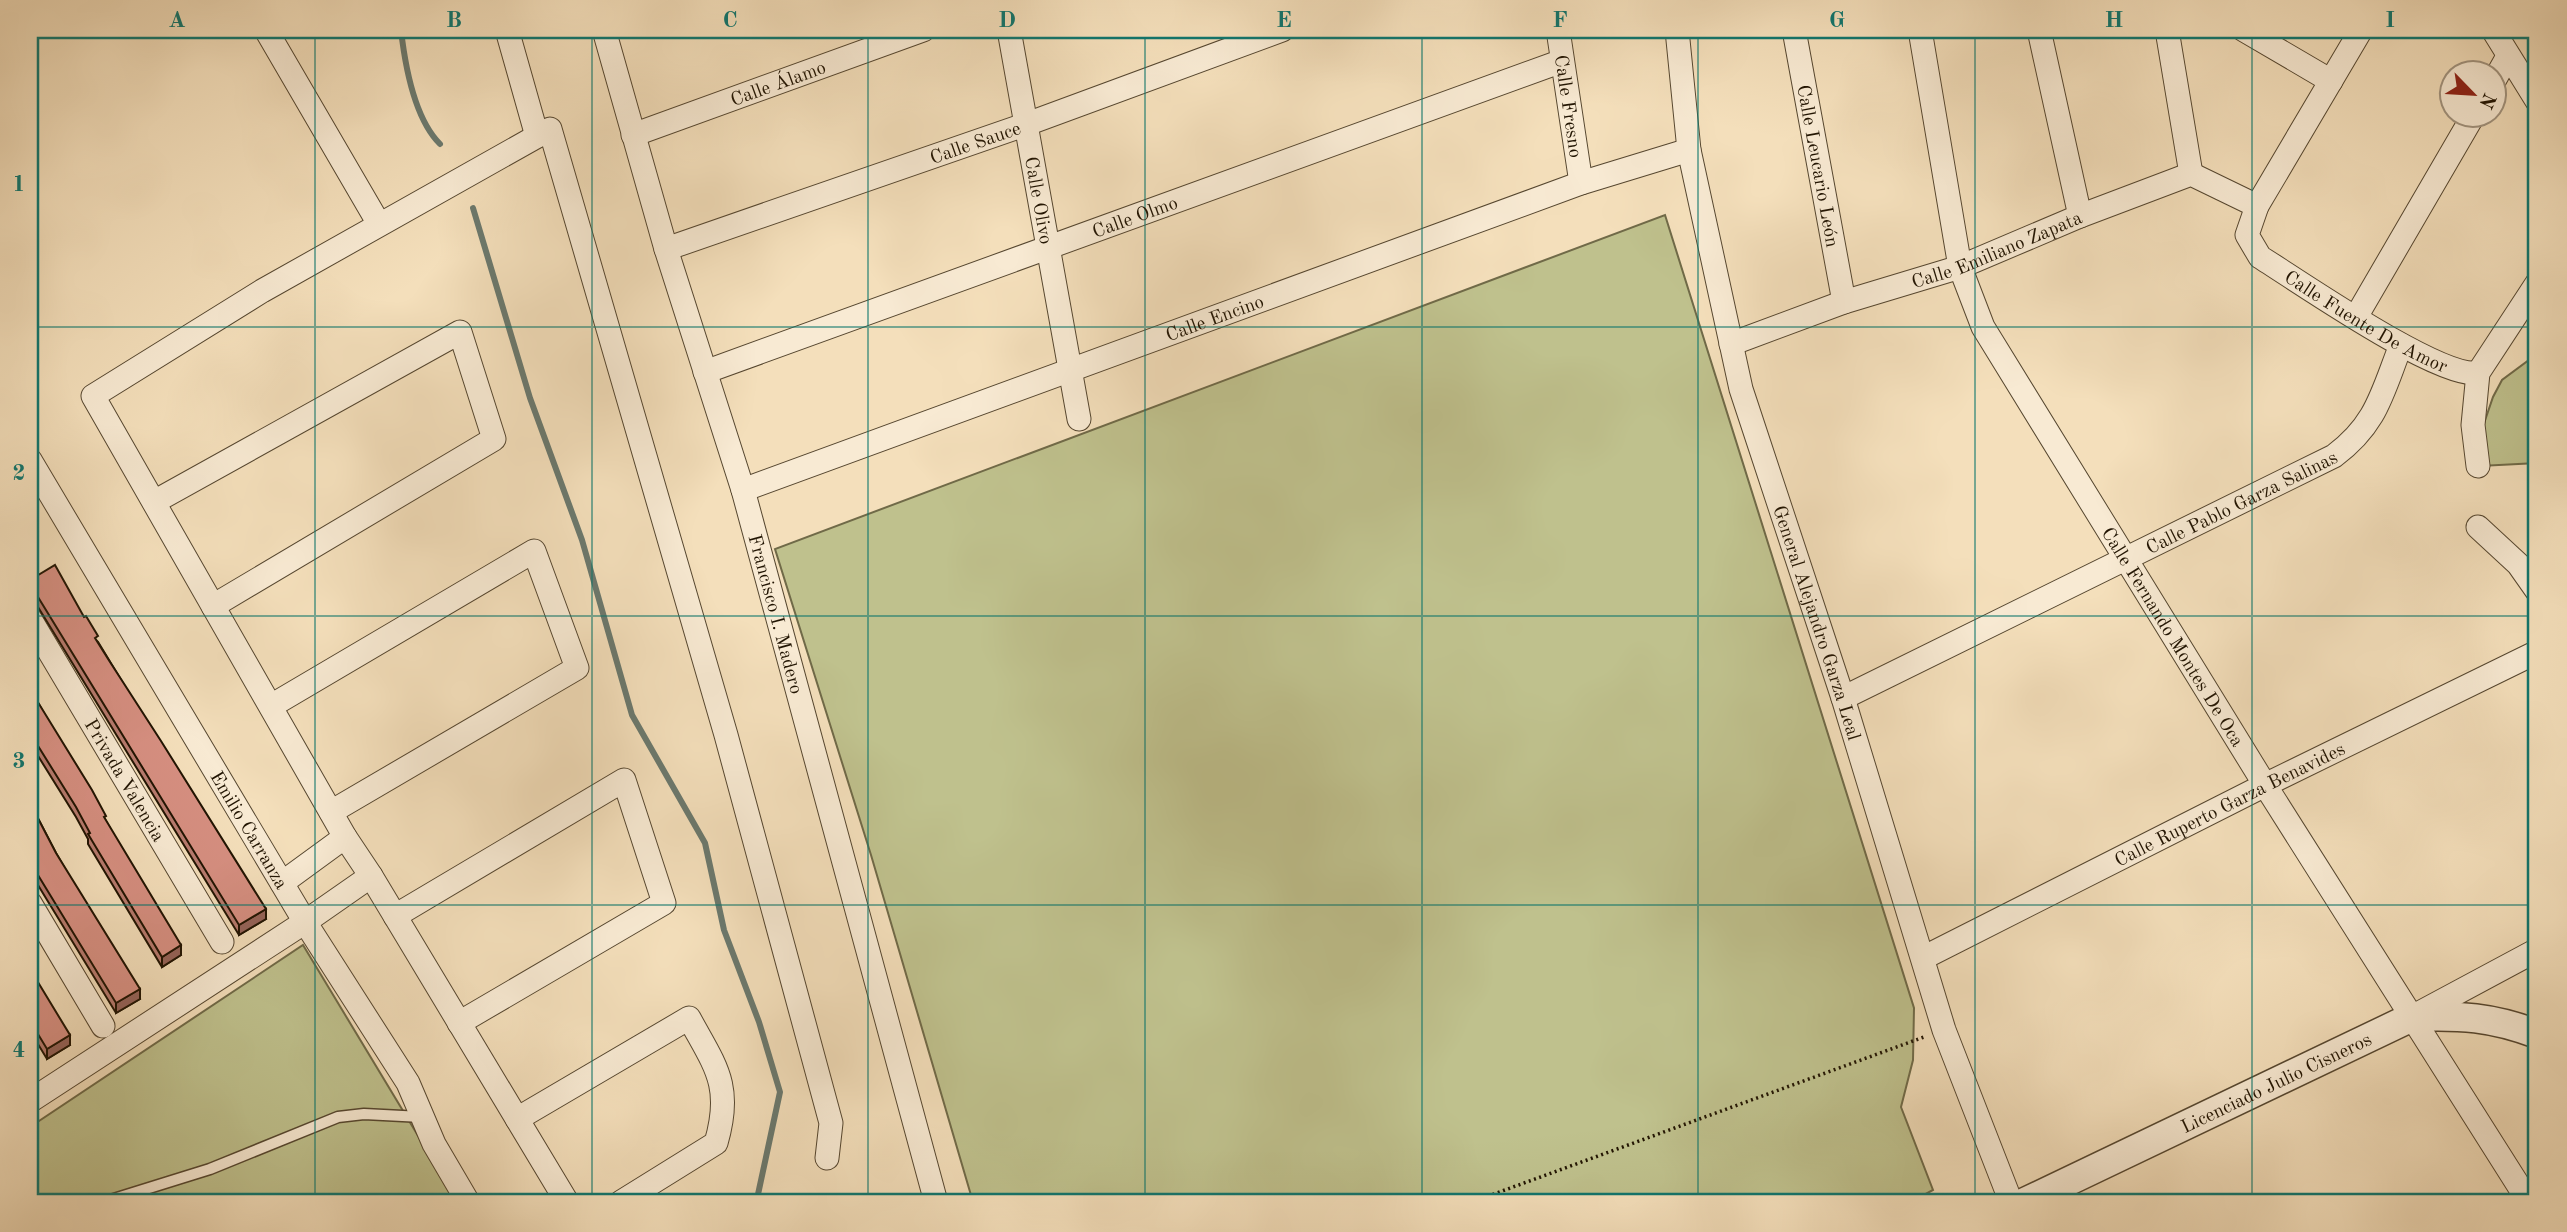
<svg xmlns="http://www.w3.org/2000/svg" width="2567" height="1232" viewBox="0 0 2567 1232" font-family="'Old Standard TT',serif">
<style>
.green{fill:#bfc18d;stroke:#706a48;stroke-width:2}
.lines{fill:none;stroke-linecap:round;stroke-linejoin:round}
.stream{stroke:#6b796e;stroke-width:6}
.service-casing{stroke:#564730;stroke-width:13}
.minor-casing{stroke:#564730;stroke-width:25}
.tertiary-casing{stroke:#564730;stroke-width:31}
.path{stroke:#211402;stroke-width:3.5;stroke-dasharray:2 3.5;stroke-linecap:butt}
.service{stroke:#f8ead3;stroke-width:10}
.minor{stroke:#f8ead3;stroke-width:23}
.tertiary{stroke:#f8ead3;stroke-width:28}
.wall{fill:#b87b6f;stroke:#211402;stroke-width:2}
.shaded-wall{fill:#96645a;stroke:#211402;stroke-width:2}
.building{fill:#d68f81;stroke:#211402;stroke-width:2}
.grid{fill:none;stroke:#0f766e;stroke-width:2;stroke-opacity:0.55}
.labels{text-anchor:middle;stroke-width:7;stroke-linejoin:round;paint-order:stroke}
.street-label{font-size:19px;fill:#211402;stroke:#f8ead3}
.neatline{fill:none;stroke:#0f766e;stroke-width:2.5}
.grid-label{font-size:23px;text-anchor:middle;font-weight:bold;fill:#0f766e}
</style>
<rect width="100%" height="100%" fill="#f4dfbb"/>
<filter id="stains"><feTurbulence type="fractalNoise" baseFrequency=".00286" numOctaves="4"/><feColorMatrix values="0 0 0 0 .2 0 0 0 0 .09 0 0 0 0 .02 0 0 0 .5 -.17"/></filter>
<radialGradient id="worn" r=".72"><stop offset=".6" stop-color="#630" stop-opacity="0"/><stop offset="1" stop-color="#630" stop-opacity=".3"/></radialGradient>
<g class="green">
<path d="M1665 215 1914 1008 1913 1060 1901 1107 1933 1190 1911 1202H973L871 855 775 549Z"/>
<path d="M2537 354V463L2480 466 2476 447 2493 397 2502 380Z"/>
<path d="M303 945 458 1202H30V1127Z"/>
</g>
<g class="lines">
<g class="stream">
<path d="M401 30C405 65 414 118 440 144"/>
<path d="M473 208 530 398 582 540 632 715 705 843 724 930 759 1022 780 1092 757 1199 754 1202"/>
</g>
<defs>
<path id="service" d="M104 1202 210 1169 338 1117 364 1114 422 1117"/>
<g id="minor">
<path d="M266 30 379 224"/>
<path d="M507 30 537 136"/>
<path id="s1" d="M604 30 666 249 743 490 936 1202"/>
<path id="s2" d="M1009 30 1079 419"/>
<path id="s3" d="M1558 30 1581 183"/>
<path id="s4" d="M1677 30 1689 150 1741 389 1843 698 1944 1030 2011 1202"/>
<path id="s5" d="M1794 30 1844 302"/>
<path id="s6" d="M1920 30 1960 267 1983 327 2265 785 2529 1202"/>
<path d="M2039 30 2080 216"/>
<path d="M2167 30 2191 174"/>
<path d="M2244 30 2331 81"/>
<path id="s7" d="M2361 30 2257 206 2247 235 2260 257C2300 282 2438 378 2478 373"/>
<path d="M2493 30 2537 101"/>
<path d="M2494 81 2508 56"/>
<path id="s8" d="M633 135 923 30"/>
<path id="s9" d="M666 249 1027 124 1282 30"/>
<path d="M2356 317 2473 116"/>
<path id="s10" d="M1731 344 1844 302 1960 267 2080 216 2191 174 2257 206"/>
<path id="s11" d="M705 372 1562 61"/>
<path id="s12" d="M30 460 305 922 408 1083 434 1144 468 1202"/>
<path d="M2478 466 2473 425 2478 373 2537 283"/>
<path id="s13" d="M743 490 1581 183 1689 150"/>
<path d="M154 502 460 332 494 439 213 606"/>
<path d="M2478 527 2518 564 2537 591"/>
<path id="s14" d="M30 619 222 942"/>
<path id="s15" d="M1843 698 2334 456C2377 424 2382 393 2401 345"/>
<path d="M271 706 534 551 577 668 331 812"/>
<path d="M282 883 345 837"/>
<path d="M30 903 103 1026"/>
<path d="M395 916 624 780 664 903 459 1023"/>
<path id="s16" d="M1923 958 2265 785 2537 652"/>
<path d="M2412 1017 2537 950"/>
<path d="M30 1101 305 922 371 876"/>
<path d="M517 1119 689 1018C715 1066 733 1085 716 1143L621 1202"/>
<path d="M567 1202 371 876 345 837 93 396 262 291 550 129 726 735 831 1123 827 1158"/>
</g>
<g id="tertiary">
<path id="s17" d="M2025 1202 2412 1017C2460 1015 2492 1017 2537 1034"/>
</g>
</defs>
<use href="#service" class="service-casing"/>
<use href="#minor" class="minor-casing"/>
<use href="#tertiary" class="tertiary-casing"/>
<path class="path" d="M1472 1202 1924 1037"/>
<use href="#service" class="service"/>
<use href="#minor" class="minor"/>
<use href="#tertiary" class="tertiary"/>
</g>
<g class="wall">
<path d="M30 580 98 642 266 919 239 935 30 594Z"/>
<path d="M30 685 33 694 106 821 181 955 162 967 88 844V839L76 817 30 743Z"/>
<path d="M30 803 56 853 140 999 116 1013 30 872Z"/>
<path d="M30 969 70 1045 47 1059 30 1031Z"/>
</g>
<g class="shaded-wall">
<path d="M266 909V919L239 935V925Z"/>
<path d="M181 945V955L162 967V957Z"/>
<path d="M140 989V999L116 1013V1003Z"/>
<path d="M70 1035V1045L47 1059V1049Z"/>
</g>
<g class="building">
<path d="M55 565 84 617 86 616 98 636 95 638 110 662 161 741 266 909 239 925 30 584V580Z"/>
<path d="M30 685 33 690 31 691 92 790 106 816 104 817 181 945 162 957 88 834 90 833 76 807 30 733Z"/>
<path d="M30 803 56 853 140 989 116 1003 30 862Z"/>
<path d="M30 969 70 1035 47 1049 30 1021Z"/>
</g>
<path class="grid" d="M315 30V1202M592 30V1202M868 30V1202M1145 30V1202M1422 30V1202M1698 30V1202M1975 30V1202M2252 30V1202M30 327H2537M30 616H2537M30 905H2537"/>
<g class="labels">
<g class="street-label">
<text dy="7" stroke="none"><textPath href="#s8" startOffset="154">Calle Álamo</textPath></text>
<text dy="7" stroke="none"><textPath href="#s3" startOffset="77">Calle Fresno</textPath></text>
<text dy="7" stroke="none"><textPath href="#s9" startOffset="327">Calle Sauce</textPath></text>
<text dy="7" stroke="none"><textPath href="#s5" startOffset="138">Calle Leucario León</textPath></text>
<text dy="7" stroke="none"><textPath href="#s2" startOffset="173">Calle Olivo</textPath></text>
<text dy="7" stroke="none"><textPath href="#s11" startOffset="457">Calle Olmo</textPath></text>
<text dy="7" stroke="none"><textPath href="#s10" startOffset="282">Calle Emiliano Zapata</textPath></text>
<text dy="7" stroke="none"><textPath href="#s13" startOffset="502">Calle Encino</textPath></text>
<text dy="7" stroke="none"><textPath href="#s7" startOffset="385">Calle Fuente De Amor</textPath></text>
<text dy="7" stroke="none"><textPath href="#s15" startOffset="444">Calle Pablo Garza Salinas</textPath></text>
<text dy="7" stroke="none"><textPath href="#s1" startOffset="609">Francisco I. Madero</textPath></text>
<text dy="7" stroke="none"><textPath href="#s4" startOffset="611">General Alejandro Garza Leal</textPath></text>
<text dy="7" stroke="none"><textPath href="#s6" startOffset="668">Calle Fernando Montes De Oca</textPath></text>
<text dy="7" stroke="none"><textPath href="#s14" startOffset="187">Privada Valencia</textPath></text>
<text dy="7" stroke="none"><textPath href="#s16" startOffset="343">Calle Ruperto Garza Benavides</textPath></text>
<text dy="7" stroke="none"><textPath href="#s12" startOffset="430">Emilio Carranza</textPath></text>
<text dy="7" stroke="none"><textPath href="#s17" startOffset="278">Licenciado Julio Cisneros</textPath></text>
</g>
</g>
<rect width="2567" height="1232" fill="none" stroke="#f4dfbb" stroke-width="77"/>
<g transform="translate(2473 94) rotate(115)"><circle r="33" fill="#f8ead3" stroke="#a2947f" stroke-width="2"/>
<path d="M0-5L12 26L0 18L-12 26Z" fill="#8f2418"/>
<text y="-10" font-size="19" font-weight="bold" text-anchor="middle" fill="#211402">N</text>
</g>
<rect x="38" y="38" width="2490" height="1156" class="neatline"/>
<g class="grid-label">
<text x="177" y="27">A</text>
<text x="454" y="27">B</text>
<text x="730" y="27">C</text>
<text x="1007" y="27">D</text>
<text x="1284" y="27">E</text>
<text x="1560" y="27">F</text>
<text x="1837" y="27">G</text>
<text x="2114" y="27">H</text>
<text x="2390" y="27">I</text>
<text x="19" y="191">1</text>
<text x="19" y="480">2</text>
<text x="19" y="768">3</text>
<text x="19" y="1057">4</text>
</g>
<rect width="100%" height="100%" filter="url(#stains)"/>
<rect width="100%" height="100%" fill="url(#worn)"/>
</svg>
